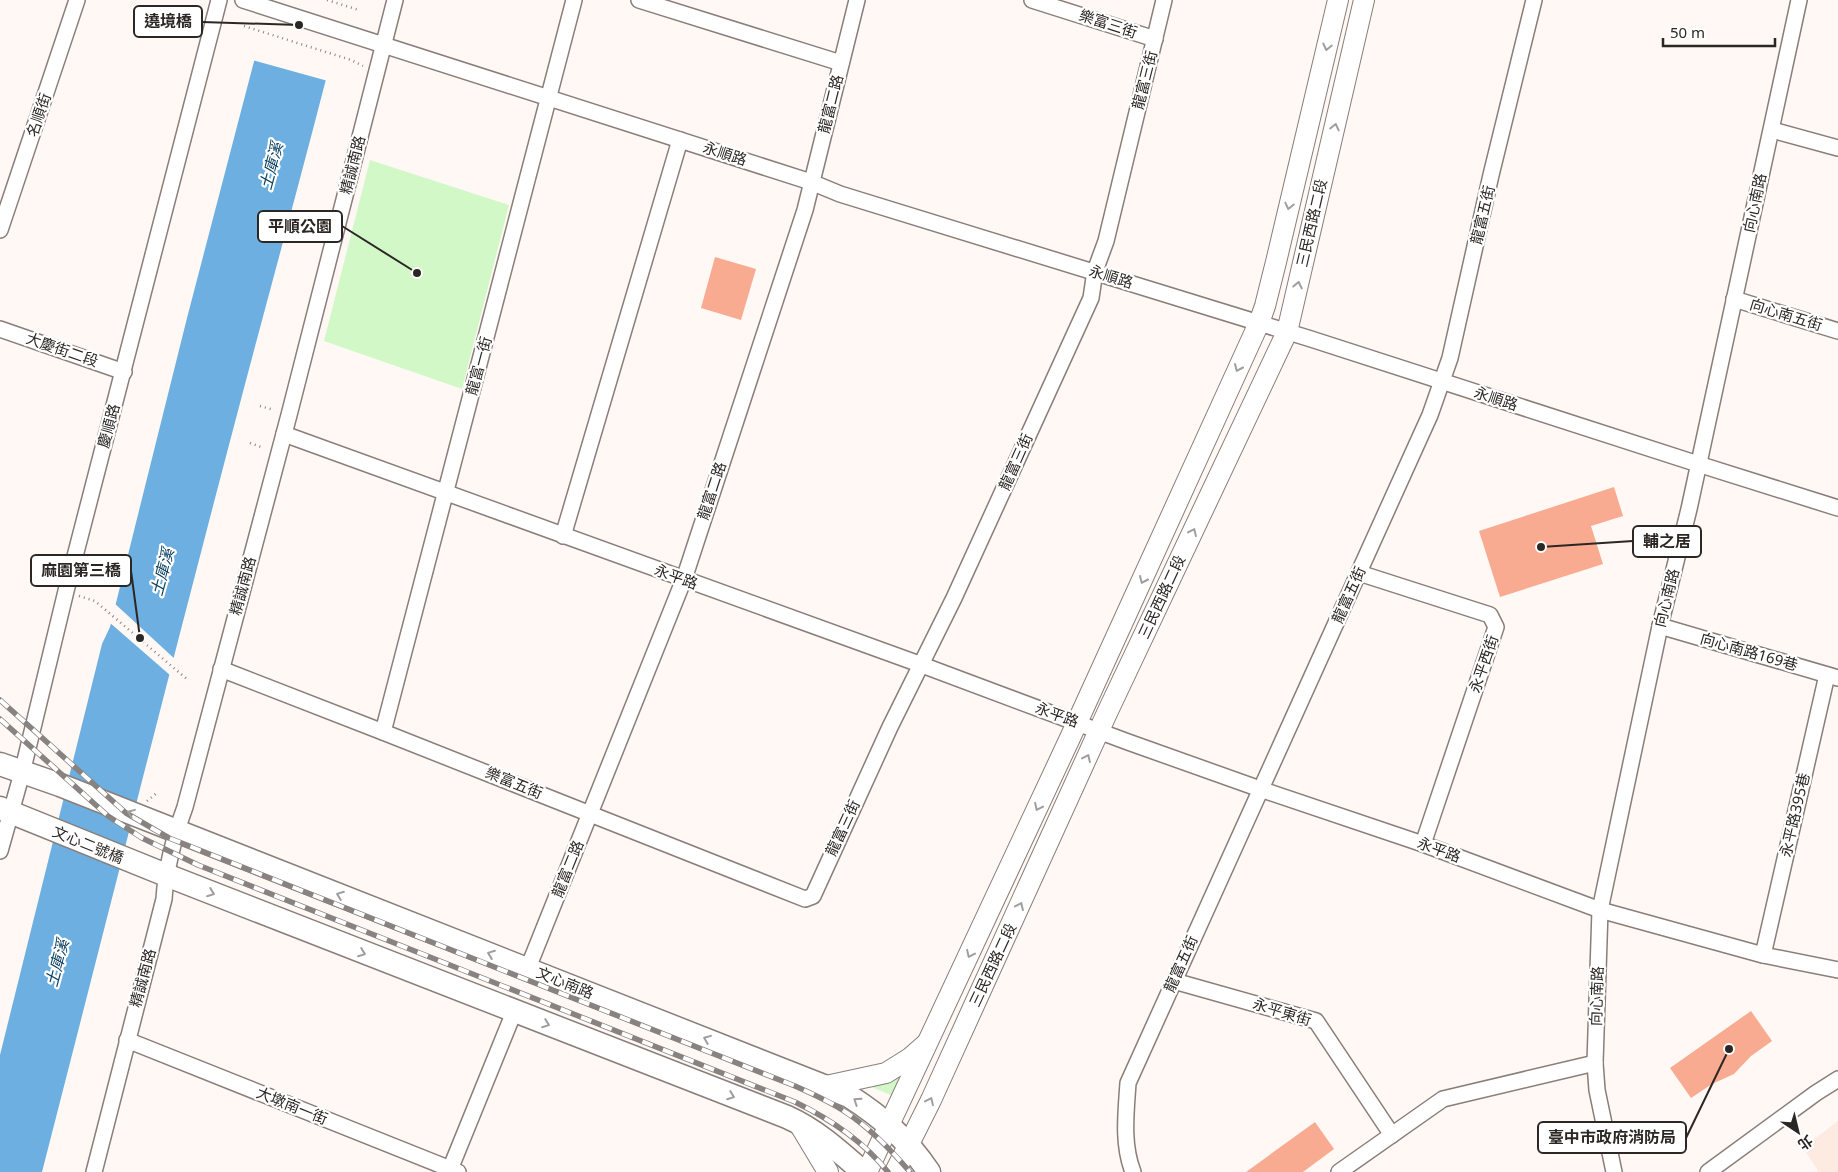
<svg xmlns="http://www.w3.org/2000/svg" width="1838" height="1172" viewBox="0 0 1838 1172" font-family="'Noto Sans','Noto Sans TC',sans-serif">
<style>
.built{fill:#fdeae0}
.green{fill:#d3f8c8}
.water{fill:#6cafe0}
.pier{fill:#fff8f4}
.building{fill:#f8ab91}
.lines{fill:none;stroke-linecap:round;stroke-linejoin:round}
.minor-casing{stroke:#897e79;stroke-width:18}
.tertiary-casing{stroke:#897e79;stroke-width:22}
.secondary-casing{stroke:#897e79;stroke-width:25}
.path{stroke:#8b8683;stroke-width:2.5;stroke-dasharray:1 4;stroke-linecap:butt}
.minor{stroke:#fff;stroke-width:15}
.tertiary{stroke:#fff;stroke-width:20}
.secondary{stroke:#fff;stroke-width:22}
.rail-casing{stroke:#888380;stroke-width:5.5}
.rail{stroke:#fff;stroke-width:4;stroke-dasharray:11;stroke-linecap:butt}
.oneway{stroke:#a09e9d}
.labels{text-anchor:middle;stroke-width:4.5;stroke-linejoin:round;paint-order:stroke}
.street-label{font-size:15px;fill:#2b2725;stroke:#fff}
.water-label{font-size:16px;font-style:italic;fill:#0b4061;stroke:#fff}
.leader{fill:none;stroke:#2b2725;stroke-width:2}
.callout-dot{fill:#2b2725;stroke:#fff;stroke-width:2}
.callout{fill:#fff;stroke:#2b2725;stroke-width:2}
.callout-label{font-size:16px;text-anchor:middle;font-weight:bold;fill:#2b2725}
</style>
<rect width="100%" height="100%" fill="#fff8f4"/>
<path class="built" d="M1838 1121V1172H1819L1803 1148Z"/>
<g class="green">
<path d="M370 160 509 205 462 389 324 341Z"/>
<path d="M905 1069 893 1096 867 1085Z"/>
</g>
<path class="water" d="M270 0H346C314 130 278 259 244 388 175 649 109 911 42 1172H0V1055L102 644 110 627 187 318Z"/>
<g class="pier">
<path d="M268 0H348L328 81 252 60Z"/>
<path d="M113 602 176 660 171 676 109 622Z"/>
</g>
<g class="building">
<path d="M715 257 756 269 741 320 701 308Z"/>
<path d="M1614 487 1623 516 1591 526 1603 564 1500 597 1479 531Z"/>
<path d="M1751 1011 1772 1041 1751 1056 1734 1074 1712 1084 1691 1098 1670 1068Z"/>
<path d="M1315 1122 1334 1149 1303 1172H1246Z"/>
</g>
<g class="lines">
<defs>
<g id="minor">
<path d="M243 0 811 182 840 194 1311 339 1698 464 1838 508"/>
<path d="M639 0 841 63"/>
<path d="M1032 0 1155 39"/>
<path d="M1772 130 1838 148"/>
<path d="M0 230 77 0"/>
<path d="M1734 299 1838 331"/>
<path d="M0 329 124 372"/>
<path d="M284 434 922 665 1128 742 1260 789 1423 844 1600 910 1763 955 1838 970"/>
<path d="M563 536 680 140"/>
<path d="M1359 573 1490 615 1496 627 1423 844"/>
<path d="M1660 626 1838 678"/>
<path d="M221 669 383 732 805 899 813 896 890 727 954 598 1091 298 1095 271 1106 241 1164 0"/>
<path d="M383 732 574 0"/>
<path d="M0 851 22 773 66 591 219 0"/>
<path d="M1763 955 1827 675"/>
<path d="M528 968 684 579 805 210 857 0"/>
<path d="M1174 981 1316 1021 1392 1135"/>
<path d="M127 1040 458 1172"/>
<path d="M94 1172 164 899C166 867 174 837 185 807L289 415 395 0"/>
<path d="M449 1172 514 1012"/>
<path d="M1133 1172C1122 1144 1126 1113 1128 1083L1430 415 1450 358 1491 175 1534 0"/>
<path d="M1339 1172 1443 1099 1595 1063"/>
<path d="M1614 1172 1597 1090 1595 1063 1600 910 1660 626 1689 509 1799 0"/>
<path d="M1708 1172 1816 1093 1838 1079"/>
</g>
<g id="tertiary">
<path d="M826 1086 886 1073 910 1058 926 1044"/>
<path d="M798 1122 828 1172"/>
<path d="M867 1172 1070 738 1259 323 1265 306 1276 262 1338 0"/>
<path d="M895 1172 931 1100 1107 713 1287 332 1364 0"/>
</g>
<g id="secondary">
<path d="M0 764 60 785 849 1096C883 1118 906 1138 929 1172"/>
<path d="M0 808 166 875 787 1117C816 1130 839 1151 863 1172"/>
</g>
</defs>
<use href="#minor" class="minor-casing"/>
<use href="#tertiary" class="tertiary-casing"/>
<use href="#secondary" class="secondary-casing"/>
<g class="path">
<path d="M327 0 359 10"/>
<path d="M244 26 351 60 363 66"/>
<path d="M260 406 274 410"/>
<path d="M250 443 264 448"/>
<path d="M79 596 95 601 188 680"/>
<path d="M147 801 158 792"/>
</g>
<use href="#minor" class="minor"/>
<use href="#tertiary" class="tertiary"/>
<use href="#secondary" class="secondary"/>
<defs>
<g id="rail">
<path d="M0 700 126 813 169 838 795 1086C813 1094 831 1102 847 1113 871 1129 891 1150 910 1172"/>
<path d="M0 719 108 816 142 838 198 865 795 1102C830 1119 863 1141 888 1172"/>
</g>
</defs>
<use href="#rail" class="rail-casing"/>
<use href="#rail" class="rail"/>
</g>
<defs><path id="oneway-chevron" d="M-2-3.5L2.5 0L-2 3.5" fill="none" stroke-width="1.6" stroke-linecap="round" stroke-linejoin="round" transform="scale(1.25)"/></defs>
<g class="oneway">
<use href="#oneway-chevron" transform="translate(1327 47) rotate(103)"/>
<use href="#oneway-chevron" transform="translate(1335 127) rotate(-77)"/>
<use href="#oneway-chevron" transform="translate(1289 206) rotate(103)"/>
<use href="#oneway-chevron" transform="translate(1298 285) rotate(-78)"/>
<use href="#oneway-chevron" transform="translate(1238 368) rotate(114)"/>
<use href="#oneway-chevron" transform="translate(1193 532) rotate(-65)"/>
<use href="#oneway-chevron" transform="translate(1143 580) rotate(114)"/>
<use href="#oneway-chevron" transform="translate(1087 758) rotate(-65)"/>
<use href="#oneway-chevron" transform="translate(1038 807) rotate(115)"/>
<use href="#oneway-chevron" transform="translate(131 813) rotate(-158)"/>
<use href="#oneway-chevron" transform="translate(211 893) rotate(21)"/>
<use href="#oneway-chevron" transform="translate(340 895) rotate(-159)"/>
<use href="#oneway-chevron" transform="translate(1020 906) rotate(-65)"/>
<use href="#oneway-chevron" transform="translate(362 953) rotate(21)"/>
<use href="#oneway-chevron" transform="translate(491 954) rotate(-159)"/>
<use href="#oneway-chevron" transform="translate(970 954) rotate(115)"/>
<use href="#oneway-chevron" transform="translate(546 1024) rotate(21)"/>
<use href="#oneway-chevron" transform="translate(707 1039) rotate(-158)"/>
<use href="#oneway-chevron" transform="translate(731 1096) rotate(21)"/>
<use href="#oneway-chevron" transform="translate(857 1101) rotate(-146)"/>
<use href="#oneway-chevron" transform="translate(930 1101) rotate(-65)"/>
</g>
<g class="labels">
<g class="street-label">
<text transform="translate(1108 24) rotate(18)" y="5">樂富三街</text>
<text transform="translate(1145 80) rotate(-76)" y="5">龍富三街</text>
<text transform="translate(831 104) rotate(-76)" y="5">龍富二路</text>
<text transform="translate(39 115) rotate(-71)" y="5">名順街</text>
<text transform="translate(725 154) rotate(18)" y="5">永順路</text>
<text transform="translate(353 165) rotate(-76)" y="5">精誠南路</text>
<text transform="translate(1755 203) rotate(-78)" y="5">向心南路</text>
<text transform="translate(1483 215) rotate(-77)" y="5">龍富五街</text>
<text transform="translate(1312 223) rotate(-77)" y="5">三民西路二段</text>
<text transform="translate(1111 277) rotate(17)" y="5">永順路</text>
<text transform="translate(1786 315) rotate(17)" y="5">向心南五街</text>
<text transform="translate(62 350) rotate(19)" y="5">大慶街二段</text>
<text transform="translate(479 366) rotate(-75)" y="5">龍富一街</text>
<text transform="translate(1496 399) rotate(18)" y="5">永順路</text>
<text transform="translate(109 426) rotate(-75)" y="5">慶順路</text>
<text transform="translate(1016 462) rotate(-66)" y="5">龍富三街</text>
<text transform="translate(712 491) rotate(-72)" y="5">龍富二路</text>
<text transform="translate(676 577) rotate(20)" y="5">永平路</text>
<text transform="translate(243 586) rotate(-75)" y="5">精誠南路</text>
<text transform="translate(1349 595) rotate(-66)" y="5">龍富五街</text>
<text transform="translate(1162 597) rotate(-65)" y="5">三民西路二段</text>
<text transform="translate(1667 598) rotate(-76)" y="5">向心南路</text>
<text transform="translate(1749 652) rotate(16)" y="5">向心南路169巷</text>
<text transform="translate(1484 664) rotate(-71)" y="5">永平西街</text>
<text transform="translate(1057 715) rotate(20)" y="5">永平路</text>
<text transform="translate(514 783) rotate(22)" y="5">樂富五街</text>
<text transform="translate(1795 815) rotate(-77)" y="5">永平路395巷</text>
<text transform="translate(843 828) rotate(-65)" y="5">龍富三街</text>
<text transform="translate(88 845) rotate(22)" y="5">文心二號橋</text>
<text transform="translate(1439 850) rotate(20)" y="5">永平路</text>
<text transform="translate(568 869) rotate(-68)" y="5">龍富二路</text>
<text transform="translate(1181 964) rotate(-66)" y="5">龍富五街</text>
<text transform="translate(993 965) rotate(-65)" y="5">三民西路二段</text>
<text transform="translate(143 978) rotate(-75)" y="5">精誠南路</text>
<text transform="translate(565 983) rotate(22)" y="5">文心南路</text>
<text transform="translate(1597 996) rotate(-88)" y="5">向心南路</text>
<text transform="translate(1282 1012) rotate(17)" y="5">永平東街</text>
<text transform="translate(292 1106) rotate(22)" y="5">大墩南一街</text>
</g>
<g class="water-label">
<text transform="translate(271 166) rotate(-75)" y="6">土庫溪</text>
<text transform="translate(162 572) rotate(-75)" y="6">土庫溪</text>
<text transform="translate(57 963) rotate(-75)" y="6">土庫溪</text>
</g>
</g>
<path class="leader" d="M299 25L202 22M417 273L342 226M1541 547L1633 541M140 638L131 571M1729 1049L1686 1138"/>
<g class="callout-dot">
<circle cx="299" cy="25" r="5"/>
<circle cx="417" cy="273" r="5"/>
<circle cx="1541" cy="547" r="5"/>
<circle cx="140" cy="638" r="5"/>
<circle cx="1729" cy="1049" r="5"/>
</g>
<g class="callout">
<rect x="134" y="6" width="68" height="31" rx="5"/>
<rect x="258" y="211" width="84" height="31" rx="5"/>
<rect x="1633" y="526" width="68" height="31" rx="5"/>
<rect x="31" y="555" width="100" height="31" rx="5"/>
<rect x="1538" y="1122" width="148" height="31" rx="5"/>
</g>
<g class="callout-label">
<text x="168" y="27">遶境橋</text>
<text x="300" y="232">平順公園</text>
<text x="1667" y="547">輔之居</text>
<text x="81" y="576">麻園第三橋</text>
<text x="1612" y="1143">臺中市政府消防局</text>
</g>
<g transform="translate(1798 1132) rotate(145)" stroke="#ffffff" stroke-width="4" paint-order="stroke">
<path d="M0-4L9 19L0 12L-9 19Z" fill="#2b2725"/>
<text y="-8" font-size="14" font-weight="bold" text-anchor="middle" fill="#2b2725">北</text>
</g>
<path d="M1663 38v8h112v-8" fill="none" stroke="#2b2725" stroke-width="2.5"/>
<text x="1670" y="38" font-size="15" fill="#2b2725" stroke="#ffffff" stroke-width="4" paint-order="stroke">50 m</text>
</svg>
